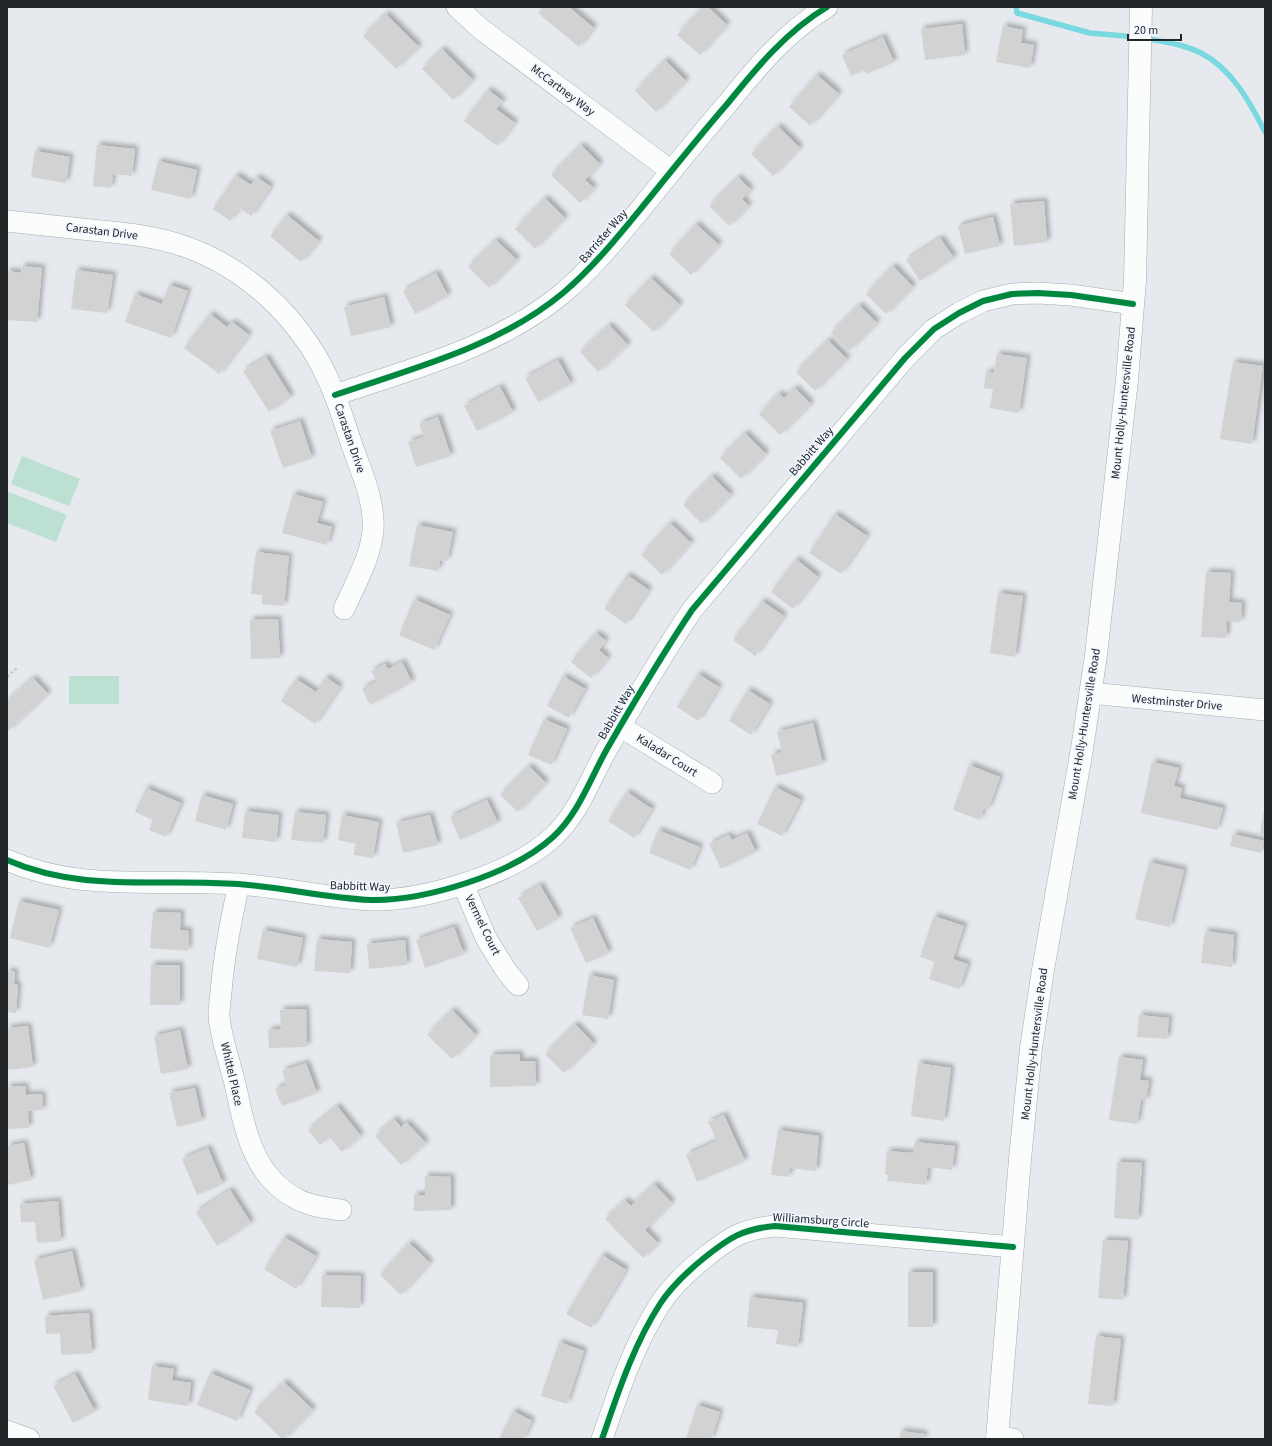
<svg xmlns="http://www.w3.org/2000/svg" width="1272" height="1446" viewBox="0 0 1272 1446" font-family="'Source Sans 3',sans-serif">
<style>
.green{fill:#bce0d1}
.lines{fill:none;stroke-linecap:round;stroke-linejoin:round}
.stream{stroke:#7ad8e0;stroke-width:5.5}
.building{fill:#d2d2d3;filter:url(#shadow)}
.minor-casing{stroke:#a8abae;stroke-width:22}
.secondary-casing{stroke:#a8abae;stroke-width:23}
.path{stroke:#c9cbcc;stroke-width:2.5;stroke-dasharray:3 2;stroke-linecap:butt}
.minor{stroke:#fbfcfc;stroke-width:21}
.secondary{stroke:#fbfcfc;stroke-width:22}
.cycleway-casing{stroke:#f0f7ff;stroke-width:8}
.cycleway{stroke:#00873e;stroke-width:6}
.labels{text-anchor:middle;stroke-width:3;stroke-linejoin:round;paint-order:stroke}
.street-label{font-size:12px;fill:#232629;stroke:#f0f7ff}
</style>
<defs>
<filter id="shadow"><feDropShadow dx="3.5" dy="-3.5" stdDeviation="2" flood-color="#0004"/></filter>
</defs>
<rect width="100%" height="100%" fill="#e6eaee"/>
<g class="green">
<path d="M22 456 80 479 69 506 11 484Z"/>
<path d="M9 492 67 515 56 542 7 523V496Z"/>
<rect x="69" y="676" width="50" height="28"/>
</g>
<g class="lines">
<g class="stream">
<path d="M1016 7 1017 13 1090 33 1136 37"/>
<path d="M1144 38C1163 42 1184 44 1201 53 1232 69 1250 102 1265 132"/>
</g>
</g>
<g class="building">
<path d="M543 7H569L594 28 579 47 538 13Z"/>
<path d="M703 7H708L727 25 700 55 677 35Z"/>
<path d="M386 14 419 47 396 69 363 36Z"/>
<path d="M962 24 965 55 925 60 921 29Z"/>
<path d="M1003 26 1023 30 1021 43 1034 45 1030 68 996 62Z"/>
<path d="M883 37 894 62 866 74 864 70 851 76 842 55Z"/>
<path d="M442 49 473 80 453 100 422 69Z"/>
<path d="M665 60 686 81 656 112 635 91Z"/>
<path d="M817 75 839 94 810 126 789 107Z"/>
<path d="M488 90 503 101 496 109 515 123 497 146 464 121Z"/>
<path d="M778 126 800 148 773 176 751 154Z"/>
<path d="M97 145 135 149 132 176 113 174 111 188 93 186Z"/>
<path d="M581 145 600 164 585 180 594 188 580 203 551 175Z"/>
<path d="M35 151 70 157 66 183 31 177Z"/>
<path d="M158 161 197 170 191 199 151 190Z"/>
<path d="M236 175 251 185 257 177 271 187 251 216 239 208 230 221 213 209Z"/>
<path d="M738 177 751 190 742 199 749 206 729 226 709 206Z"/>
<path d="M545 198 565 218 535 249 515 229Z"/>
<path d="M1044 201 1047 242 1014 246 1010 204Z"/>
<path d="M287 215 319 241 301 262 270 236Z"/>
<path d="M993 217 1000 246 965 254 958 226Z"/>
<path d="M696 224 719 245 691 275 669 254Z"/>
<path d="M940 238 954 258 920 281 906 260Z"/>
<path d="M496 240 517 260 489 288 468 267Z"/>
<path d="M22 266 42 268 37 322 7 320V271L21 273Z"/>
<path d="M893 266 913 287 886 314 866 294Z"/>
<path d="M76 270 113 275 107 313 71 309Z"/>
<path d="M436 273 448 296 415 314 403 291Z"/>
<path d="M651 278 680 305 654 332 625 305Z"/>
<path d="M169 285 188 291 171 338 125 322 135 294 162 304Z"/>
<path d="M384 297 391 327 351 336 344 307Z"/>
<path d="M859 305 877 323 849 351 831 333Z"/>
<path d="M210 314 227 327 232 322 249 335 219 374 184 348Z"/>
<path d="M609 325 628 345 598 372 580 352Z"/>
<path d="M828 340 847 359 815 391 796 372Z"/>
<path d="M997 354 1027 358 1019 413 990 408 993 389 984 388 986 372 994 373Z"/>
<path d="M266 357 291 397 269 412 243 371Z"/>
<path d="M558 360 571 384 538 402 525 378Z"/>
<path d="M1233 362 1263 366 1252 444 1220 439Z"/>
<path d="M500 387 513 412 477 431 464 406Z"/>
<path d="M795 388 811 404 780 435 759 414 779 393 784 398Z"/>
<path d="M438 417 451 456 416 467 408 442 424 437 419 424Z"/>
<path d="M300 421 312 458 283 468 270 431Z"/>
<path d="M745 433 766 454 741 479 720 458Z"/>
<path d="M712 476 731 495 702 524 683 505Z"/>
<path d="M293 494 323 502 317 523 332 527 327 545 282 533Z"/>
<path d="M835 514 867 536 841 574 809 553Z"/>
<path d="M670 523 691 543 662 575 641 555Z"/>
<path d="M417 525 453 532 447 561 440 560 438 571 409 566Z"/>
<path d="M256 552 289 556 284 606 262 604V595L251 594Z"/>
<path d="M796 559 818 577 793 609 771 592Z"/>
<path d="M1206 572 1231 573 1229 602 1242 603 1241 622 1227 621 1226 638 1201 637Z"/>
<path d="M627 575 649 590 626 624 604 609Z"/>
<path d="M998 593 1023 596 1015 657 990 653Z"/>
<path d="M414 599 450 615 434 650 399 635Z"/>
<path d="M762 601 784 616 755 656 733 640Z"/>
<path d="M278 619 280 658 251 659 250 620Z"/>
<path d="M596 633 606 641 599 650 608 658 591 678 571 662Z"/>
<path d="M402 662 412 682 370 705 362 689 377 681 371 671 385 664 388 669Z"/>
<path d="M698 674 719 687 698 721 677 707Z"/>
<path d="M563 676 585 689 569 718 547 706Z"/>
<path d="M326 677 340 687 315 724 281 701 296 679 316 692Z"/>
<path d="M33 678 48 694 7 732V701Z"/>
<path d="M748 690 770 704 751 735 729 721Z"/>
<path d="M544 719 567 729 551 765 528 755Z"/>
<path d="M813 723 823 764 776 776 771 755 782 752 777 732Z"/>
<path d="M1152 762 1179 768 1174 786 1182 788 1180 798 1223 808 1217 830 1141 813Z"/>
<path d="M969 765 1000 777 988 810 984 808 980 820 953 810Z"/>
<path d="M529 766 546 783 518 812 500 795Z"/>
<path d="M775 787 801 800 782 836 757 824Z"/>
<path d="M146 788 181 803 166 837 149 830 153 820 135 812Z"/>
<path d="M627 792 652 809 634 838 608 821Z"/>
<path d="M202 795 233 804 226 830 195 821Z"/>
<path d="M487 800 498 823 460 840 450 817Z"/>
<path d="M1264 810H1265V835L1260 834Z"/>
<path d="M245 811 279 815 276 842 242 838Z"/>
<path d="M295 812 326 815 323 843 291 840Z"/>
<path d="M342 815 379 822 373 858 353 855 356 844 338 840Z"/>
<path d="M430 815 438 845 403 853 396 823Z"/>
<path d="M658 830 700 847 690 870 649 853Z"/>
<path d="M747 833 756 852 721 869 709 844 729 835 732 840Z"/>
<path d="M1233 834 1264 841 1261 853 1230 846Z"/>
<path d="M1149 862 1184 870 1170 927 1135 919Z"/>
<path d="M540 885 559 918 537 931 518 898Z"/>
<path d="M19 901 59 910 49 948 10 938Z"/>
<path d="M153 912 181 913 180 930 189 931 188 951 150 948Z"/>
<path d="M934 916 964 926 953 959 968 964 959 989 929 979 935 962 920 957Z"/>
<path d="M593 918 609 953 586 963 570 928Z"/>
<path d="M454 927 464 954 425 968 416 940Z"/>
<path d="M263 930 303 938 297 967 257 959Z"/>
<path d="M1205 931 1234 935 1232 967 1201 963Z"/>
<path d="M317 939 352 942 350 973 314 971Z"/>
<path d="M405 940 407 965 369 969 367 944Z"/>
<path d="M151 965H180V1005H150Z"/>
<path d="M7 971 15 972 14 984 18 985 16 1013 7 1012Z"/>
<path d="M589 975 614 980 608 1019 582 1015Z"/>
<path d="M306 1009 307 1047 269 1048 268 1030 281 1029 280 1010Z"/>
<path d="M452 1010 476 1035 452 1059 427 1035Z"/>
<path d="M1139 1015 1169 1018 1167 1039 1137 1037Z"/>
<path d="M575 1024 594 1044 564 1073 545 1054Z"/>
<path d="M28 1026 33 1067 7 1070V1028Z"/>
<path d="M180 1030 188 1069 161 1074 154 1036Z"/>
<path d="M520 1054V1061H535L536 1086 490 1087V1055Z"/>
<path d="M1119 1057 1143 1060 1140 1080 1149 1081 1146 1101 1141 1100 1137 1124 1109 1120Z"/>
<path d="M306 1063 317 1093 282 1106 275 1089 287 1085 282 1071Z"/>
<path d="M918 1063 951 1068 944 1121 911 1116Z"/>
<path d="M25 1086 26 1095 42 1094 43 1110 28 1111 29 1128 7 1129V1087Z"/>
<path d="M195 1088 202 1121 177 1127 169 1093Z"/>
<path d="M337 1106 361 1136 342 1152 329 1137 320 1145 308 1130Z"/>
<path d="M724 1115 745 1161 697 1182 686 1155 717 1141 708 1122Z"/>
<path d="M394 1119 401 1127 406 1122 426 1143 401 1165 375 1136Z"/>
<path d="M778 1130 819 1136 816 1171 790 1168 789 1177 771 1175Z"/>
<path d="M915 1142 955 1146 952 1170 928 1167 926 1185 887 1181 888 1175 885 1174 887 1151 913 1153Z"/>
<path d="M24 1143 31 1180 7 1185V1146Z"/>
<path d="M208 1148 223 1184 197 1195 182 1159Z"/>
<path d="M1117 1162 1142 1163 1138 1220 1114 1218Z"/>
<path d="M425 1176 451 1177V1210L414 1211V1195H425Z"/>
<path d="M654 1184 672 1203 645 1230 658 1243 643 1258 605 1219 625 1200 631 1206Z"/>
<path d="M230 1190 251 1223 217 1246 196 1212Z"/>
<path d="M58 1201 61 1241 37 1243 35 1222H21L20 1204Z"/>
<path d="M284 1237 316 1256 296 1289 264 1269Z"/>
<path d="M1103 1240 1128 1241 1123 1300 1098 1298Z"/>
<path d="M409 1243 430 1263 401 1295 380 1275Z"/>
<path d="M72 1251 81 1291 43 1300 34 1260Z"/>
<path d="M602 1255 626 1270 591 1328 566 1314Z"/>
<rect x="908" y="1272" width="25" height="55"/>
<path d="M322 1275 361 1276 360 1308 321 1307Z"/>
<path d="M750 1297 803 1303 798 1347 776 1344 778 1330 747 1327Z"/>
<path d="M89 1313 92 1353 61 1355 60 1333 46 1334 45 1316Z"/>
<path d="M1096 1336 1121 1339 1113 1406 1088 1404Z"/>
<path d="M559 1342 584 1351 567 1404 541 1396Z"/>
<path d="M152 1366 174 1369 172 1380 191 1383 188 1406 148 1400Z"/>
<path d="M210 1373 250 1390 237 1421 197 1405Z"/>
<path d="M75 1374 95 1411 73 1423 53 1386Z"/>
<path d="M284 1382 313 1410 284 1439H282L254 1412Z"/>
<path d="M697 1405 720 1412 711 1439H686Z"/>
<path d="M513 1411 532 1421 523 1439H499Z"/>
<path d="M901 1431 924 1434V1439H899Z"/>
</g>
<g class="lines">
<defs>
<g id="minor">
<path d="M457 7 481 29 671 171"/>
<path d="M7 221C35 224 63 227 91 230 124 233 157 236 189 248 248 270 299 318 326 375 338 399 345 426 354 451 363 476 375 503 373 530 371 557 355 584 344 609"/>
<path d="M335 395C414 368 498 347 563 293 597 264 624 229 652 195 677 164 702 133 728 103 757 67 787 31 827 7"/>
<path d="M1090 693 1265 710"/>
<path d="M621 727 712 783"/>
<path d="M7 860C82 893 159 878 238 884 282 887 326 898 371 900 425 901 513 874 553 837 579 813 590 779 607 749 634 702 662 655 692 610L905 358 934 329 959 313 983 301 1012 294 1038 293 1071 295 1133 304"/>
<path d="M239 884C231 919 224 956 221 992 220 1000 219 1008 219 1016 221 1039 230 1062 235 1084 245 1128 252 1176 297 1199 310 1206 326 1208 341 1210"/>
<path d="M463 884 486 938 507 972 518 985"/>
<path d="M7 1431 29 1439"/>
<path d="M997 1436 1013 1439"/>
<path d="M602 1439C618 1393 633 1346 660 1304 671 1287 688 1271 704 1258 729 1238 742 1229 775 1226L1013 1247"/>
</g>
<path id="secondary" d="M997 1439 1020 1159 1031 1048 1043 970 1082 749 1096 655 1127 380 1135 280 1141 7"/>
</defs>
<use href="#minor" class="minor-casing"/>
<use href="#secondary" class="secondary-casing"/>
<path class="path" d="M7 677 17 668"/>
<use href="#minor" class="minor"/>
<use href="#secondary" class="secondary"/>
<defs>
<g id="cycleway">
<path d="M335 395C414 368 498 347 563 293 597 264 624 229 652 195 677 164 702 133 728 103 757 67 787 31 827 7"/>
<path d="M7 860C82 893 159 878 238 884 282 887 326 898 371 900 425 901 513 874 553 837 579 813 590 779 607 749 634 702 662 655 692 610L905 358 934 329 959 313 983 301 1012 294 1038 293 1071 295 1133 304"/>
<path d="M602 1439C618 1393 633 1346 660 1304 671 1287 688 1271 704 1258 729 1238 742 1229 775 1226L1013 1247"/>
</g>
</defs>
<use href="#cycleway" class="cycleway-casing"/>
<use href="#cycleway" class="cycleway"/>
</g>
<g class="labels">
<g class="street-label">
<text transform="translate(563 90) rotate(37)" y="4">McCartney Way</text>
<text transform="translate(102 231) rotate(7)" y="4">Carastan Drive</text>
<text transform="translate(603 236) rotate(-49)" y="4">Barrister Way</text>
<text transform="translate(1123 403) rotate(-84)" y="4">Mount Holly-Huntersville Road</text>
<text transform="translate(350 438) rotate(71)" y="4">Carastan Drive</text>
<text transform="translate(811 451) rotate(-49)" y="4">Babbitt Way</text>
<text transform="translate(1177 702) rotate(5)" y="4">Westminster Drive</text>
<text transform="translate(616 712) rotate(-60)" y="4">Babbitt Way</text>
<text transform="translate(1084 724) rotate(-81)" y="4">Mount Holly-Huntersville Road</text>
<text transform="translate(667 755) rotate(32)" y="4">Kaladar Court</text>
<text transform="translate(360 886) rotate(2)" y="4">Babbitt Way</text>
<text transform="translate(483 925) rotate(64)" y="4">Vermel Court</text>
<text transform="translate(1034 1044) rotate(-83)" y="4">Mount Holly-Huntersville Road</text>
<text transform="translate(232 1074) rotate(77)" y="4">Whittel Place</text>
<text transform="translate(821 1220) rotate(4)" y="4">Williamsburg Circle</text>
</g>
</g>
<rect width="1272" height="1446" fill="none" stroke="#232629" stroke-width="16"/>
<path d="M1128 34v6h53v-6" fill="none" stroke="#232629" stroke-width="2"/>
<text x="1134" y="34" font-size="12" fill="#232629" stroke="#f0f7ff" stroke-width="3" paint-order="stroke">20 m</text>
</svg>
